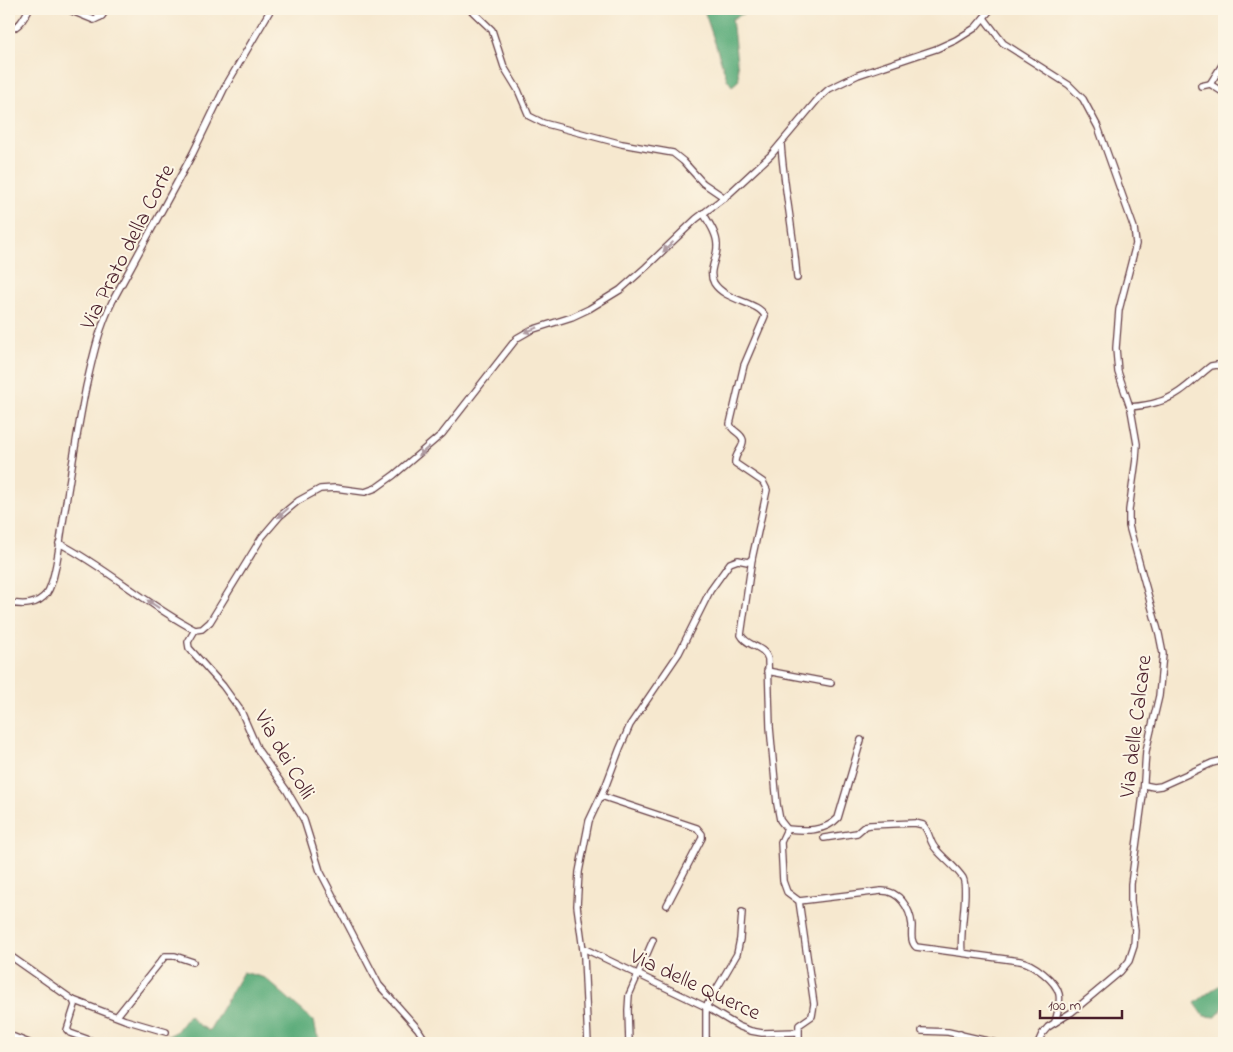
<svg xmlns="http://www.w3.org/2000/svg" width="1233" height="1052" viewBox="0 0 1233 1052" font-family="'Indie Flower',sans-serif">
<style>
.forest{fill:#5cac7a;stroke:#536652}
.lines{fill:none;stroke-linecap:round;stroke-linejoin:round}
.minor-casing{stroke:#643d44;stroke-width:8}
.minor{stroke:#fff;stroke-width:5.5}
.oneway{fill:#ae9aa0}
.labels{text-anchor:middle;stroke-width:4;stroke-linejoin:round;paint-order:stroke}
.street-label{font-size:22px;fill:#4a1f2b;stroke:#fcf5e5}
</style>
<rect width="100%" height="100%" fill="#fcf5e5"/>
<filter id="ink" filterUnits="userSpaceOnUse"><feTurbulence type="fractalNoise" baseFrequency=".02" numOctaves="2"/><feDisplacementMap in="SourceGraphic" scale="10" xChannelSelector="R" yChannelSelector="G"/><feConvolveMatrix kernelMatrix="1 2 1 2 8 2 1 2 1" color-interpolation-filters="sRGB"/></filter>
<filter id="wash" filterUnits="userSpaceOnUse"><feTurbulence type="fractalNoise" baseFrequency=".0096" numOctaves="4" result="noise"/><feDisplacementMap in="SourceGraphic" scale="20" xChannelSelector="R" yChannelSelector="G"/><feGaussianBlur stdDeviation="1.12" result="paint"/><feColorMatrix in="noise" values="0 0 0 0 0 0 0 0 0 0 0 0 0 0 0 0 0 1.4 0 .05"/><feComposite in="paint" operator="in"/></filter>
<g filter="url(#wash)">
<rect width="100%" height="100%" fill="#f6e8cf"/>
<g class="forest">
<path d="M668 9H753L732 19 739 80 732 86 727 79 704 10H670Z"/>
<path d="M243 972 265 978 314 1021 317 1035 323 1043H153L176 1032 189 1015 196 1023 209 1031Z"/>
<path d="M1224 983V1006L1216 1017 1204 1016 1195 1003 1212 990Z"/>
</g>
</g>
<g filter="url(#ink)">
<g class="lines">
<defs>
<g id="minor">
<path d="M67 9 94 20 102 16 107 9"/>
<path d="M94 9 100 17"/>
<path d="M470 9 492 30 504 67 518 90 529 116 543 123 622 144 673 153 683 161 703 183 725 198"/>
<path d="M984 18 1003 43 1069 85 1083 99 1098 127 1134 228 1136 244 1119 310 1116 348 1118 372 1131 410 1137 444 1136 459 1129 510V526L1159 634 1163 654 1159 696 1146 751 1143 795 1131 884V902L1135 930 1134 946 1129 961 1120 972 1072 1012 1048 1027 1042 1034 1038 1043"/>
<path d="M9 30C20 27 24 18 29 9"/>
<path d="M1224 62 1210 84 1224 93"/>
<path d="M1201 86 1210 84"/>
<path d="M781 144C784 189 794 233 797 278"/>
<path d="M1130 407C1140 406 1149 405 1158 402 1180 396 1194 379 1211 366L1217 365 1224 367"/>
<path d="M59 543C107 568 147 605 195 630"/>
<path d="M752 559 741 635C747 647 764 645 768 659L770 727 777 804 780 820 787 829 781 842 783 881 787 892 799 901 814 1004 812 1016 799 1025V1043"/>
<path d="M9 603C23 605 37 606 47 593 56 580 60 539 63 522 70 477 77 432 86 387 93 356 99 328 113 300L193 153 224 89 271 9"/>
<path d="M195 630 202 629 210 622 262 537 280 516 298 501 320 489 335 488 365 492 376 488 394 475 442 434 517 338 531 330 572 317 589 309 620 290 646 267 696 219 730 193 771 155 818 99 829 89 858 75 936 49 956 40 975 28 991 9"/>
<path d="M195 630 188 642 189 648 223 686 241 711 258 750 287 791 304 820 320 871 379 985 418 1029 427 1043"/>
<path d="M767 671 831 683"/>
<path d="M1144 785 1154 787 1161 786 1212 763 1224 760"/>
<path d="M601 796 697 828 702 834V838L667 905"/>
<path d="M787 829C805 831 825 832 838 818L861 740"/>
<path d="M824 838 857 833 865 826 870 825 915 823 923 825C930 832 929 842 936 849 944 859 956 867 963 878 969 890 959 934 962 952"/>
<path d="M799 901 881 891C899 890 910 908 912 925 912 933 910 941 916 947L1020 961C1033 963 1056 981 1059 994 1061 1003 1057 1014 1055 1022"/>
<path d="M583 948 706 1007 738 1026 751 1031 762 1033 798 1032"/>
<path d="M9 955 73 1000 75 1005 67 1030 70 1033 95 1042"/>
<path d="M73 1000 125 1020 166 1032"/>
<path d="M117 1016 165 956H175L193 962"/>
<path d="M922 1031 948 1032 996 1043"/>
<path d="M9 1035 29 1043"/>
<path d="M588 1043 584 957 577 906 579 872 589 821 606 785 620 748 630 725 679 653 710 591 730 563 738 560 748 562 752 559 767 490 763 482 735 463C734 454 744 448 743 440 741 432 732 432 730 424L744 365 765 316C758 301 726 302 714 283 707 271 718 258 717 245 717 234 709 223 703 213"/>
<path d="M629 1043 628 1010 629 995 653 940"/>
<path d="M706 1043V1007L737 954 740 939 742 912"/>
<path d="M958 1043 960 1034"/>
</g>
</defs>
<use href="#minor" class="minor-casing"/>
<use href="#minor" class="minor"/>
</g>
<defs><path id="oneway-solid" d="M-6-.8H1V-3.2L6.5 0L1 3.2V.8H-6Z" transform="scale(1.25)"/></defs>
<g class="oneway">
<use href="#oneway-solid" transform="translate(668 247) rotate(136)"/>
<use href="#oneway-solid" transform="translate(531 330) rotate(158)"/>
<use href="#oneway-solid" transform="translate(424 451) rotate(138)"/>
<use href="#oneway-solid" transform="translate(283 513) rotate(138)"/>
<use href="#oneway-solid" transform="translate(153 604) rotate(-146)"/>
</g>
</g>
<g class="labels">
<g class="street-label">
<text transform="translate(126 246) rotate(-63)" y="8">Via Prato della Corte</text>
<text transform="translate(1134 726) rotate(-83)" y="8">Via delle Calcare</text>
<text transform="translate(286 754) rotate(60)" y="8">Via dei Colli</text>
<text transform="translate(696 983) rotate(25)" y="8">Via delle Querce</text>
</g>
</g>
<rect width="1233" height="1052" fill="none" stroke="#fcf5e5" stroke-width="30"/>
<path d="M1040 1010v8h82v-8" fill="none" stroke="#4a1f2b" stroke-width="2.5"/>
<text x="1048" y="1010" font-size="15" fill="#4a1f2b" stroke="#fcf5e5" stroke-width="4" paint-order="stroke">100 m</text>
</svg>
